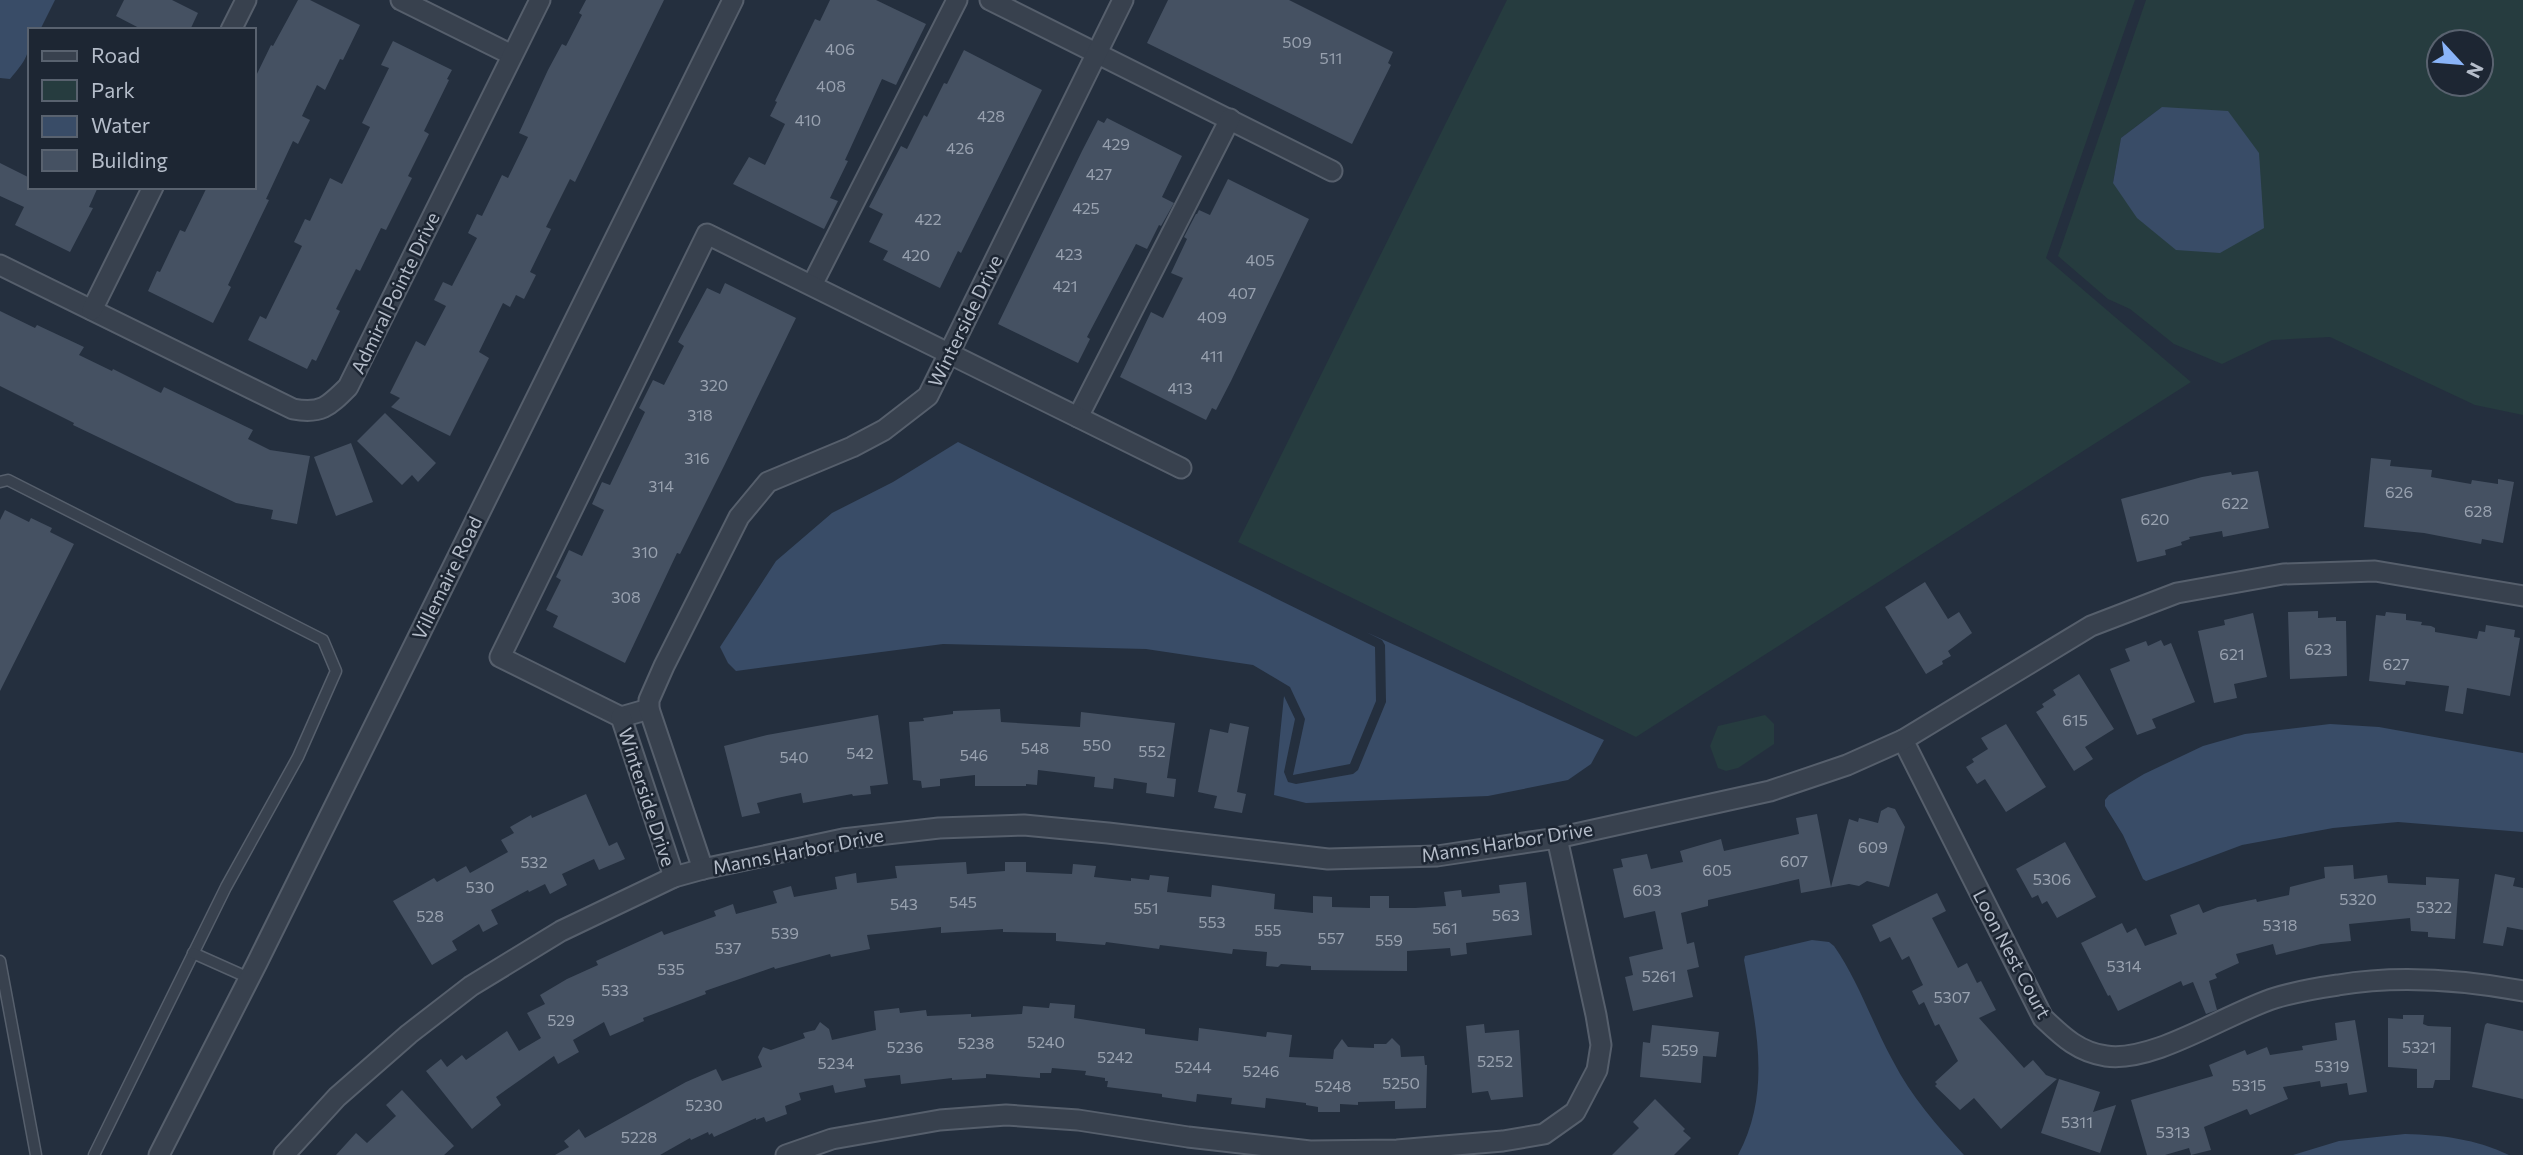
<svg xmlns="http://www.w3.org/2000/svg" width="2523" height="1155" viewBox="0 0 2523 1155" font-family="Commissioner,sans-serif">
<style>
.green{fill:#263c3f;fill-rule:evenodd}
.water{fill:#394c67}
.building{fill:#455162}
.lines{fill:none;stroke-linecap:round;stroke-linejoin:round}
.service-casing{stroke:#565f6c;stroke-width:13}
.minor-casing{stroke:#565f6c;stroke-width:23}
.service{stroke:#38414e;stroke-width:10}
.minor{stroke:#38414e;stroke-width:19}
.labels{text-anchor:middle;stroke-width:5;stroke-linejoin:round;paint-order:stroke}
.number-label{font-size:16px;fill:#98a1af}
.street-label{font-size:19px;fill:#b4bcc9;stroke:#1d2633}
</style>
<rect width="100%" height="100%" fill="#242f3e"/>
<g class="green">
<path d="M1507 0H2135L2046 258 2191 382 1636 737 1238 542Z"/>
<path d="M2146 0H2523V415L2475 405 2330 337 2272 340 2222 364 2174 344 2130 309 2108 299 2058 256ZM2439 42H2481V84H2439ZM2162 107 2113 183 2121 138Z"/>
<path d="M1765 715 1774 724V744L1738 768 1726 771 1718 768 1710 746 1718 726Z"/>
</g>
<g class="water">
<path d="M0 0H55L40 30H30C30 55 26 60 10 79L0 78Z"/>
<path d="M2162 107 2228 111 2259 153 2264 228 2220 253 2176 250 2137 218 2113 183 2121 138Z"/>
<path d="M958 442 1375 647 1376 701 1350 764 1293 775 1305 719 1290 687 1253 665 1146 649 943 644 736 671 728 663 720 647 776 561 832 513 893 482Z"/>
<path d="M1366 632 1604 740 1591 764 1568 780 1488 796 1306 803 1274 795 1284 696 1295 719 1284 772 1288 782 1296 784 1353 774 1358 770 1386 702 1385 645 1382 640Z"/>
<path d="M2330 724 2379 727 2523 753V832L2398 822 2333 828 2242 845 2146 881 2143 879 2123 835 2105 806V800L2109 795 2144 774 2203 746 2245 734Z"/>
<path d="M1812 940 1829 942 1834 946C1859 982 1872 1023 1893 1061 1911 1096 1937 1126 1964 1155H1738C1772 1092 1756 1026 1744 960L1745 956Z"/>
<path d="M2405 1134C2443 1135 2475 1139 2509 1155H2293L2339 1141Z"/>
</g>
<g class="building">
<path d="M124 0H172L198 13 190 30H143L116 16Z"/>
<path d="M298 0H310L360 25 343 60 340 59 325 90 317 85 302 116 310 120 298 144 293 141 266 199 269 200 228 285 231 287 213 323 148 291 157 271 160 272 180 230 185 232 207 187H254V80L271 45 273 46Z"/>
<path d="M586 0H664L575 182 570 179 546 227 551 229 530 272 536 275 524 299 516 295 510 307 503 303 479 352 489 358 450 436 391 407 400 398 390 393 416 341 425 346 446 306 434 300 443 282 452 286 477 238 468 233 477 214 482 216 502 175 508 178 528 137 519 133 548 70 562 44 566 46 582 15 579 13Z"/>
<path d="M830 0H876L926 24 896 85 882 79 845 160 848 161 830 198 838 201 824 229 733 184 749 157 765 165 785 124 770 116 777 102 775 101 815 19 820 21Z"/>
<path d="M1168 0H1289L1393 52 1388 63 1391 65 1352 144 1147 43Z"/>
<path d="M393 41 452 70 447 79 449 80 424 131 429 134 408 176 412 178 386 230 381 228 360 271 356 269 336 309 340 311 316 361 312 359 307 369 248 340 260 316 266 319 302 246 294 242 305 219 310 221 330 178 342 184 370 127 362 123 389 68 381 65Z"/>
<path d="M964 50 1042 90 961 253 958 251 940 288 883 260 888 251 869 242 883 214 869 207 901 146 907 149 924 115 927 117 944 83 947 84Z"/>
<path d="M1107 118 1182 156 1162 197 1174 203 1161 226 1159 225 1147 249 1136 244 1087 337 1090 339 1078 363 998 324 1082 151 1098 120 1104 123Z"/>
<path d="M0 163 30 178V187H98L89 207 93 208 70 252 15 225 24 207 0 196Z"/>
<path d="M1228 179 1309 219 1231 381 1216 410 1212 408 1206 420 1120 377 1151 312 1163 318 1183 278 1171 273 1187 239 1184 237 1196 214H1197L1199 210 1210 215Z"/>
<path d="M725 283 796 318 725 464 680 554 677 553 625 663 553 627 558 616 546 610 561 580 556 577 569 550 582 556 604 510 592 504 602 482 610 485 645 412 639 408 653 380 664 385 684 346 678 342 707 288 720 294Z"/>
<path d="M0 311 35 328 37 325 84 347 79 355 112 371 113 369 161 393 164 387 253 430 248 439 270 450 310 456 297 524 271 519 273 510 236 503 73 425 74 423 0 386Z"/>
<path d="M385 413 436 463 418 482 412 475 402 485 357 441Z"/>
<path d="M351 443 373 502 336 516 314 457Z"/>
<path d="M2371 458 2391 460 2390 466 2432 470 2431 477 2471 484 2472 480 2498 484V479L2514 482 2503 543 2482 539 2481 544 2424 533 2364 527Z"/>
<path d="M2258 471 2269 528 2223 537 2222 531 2189 537 2190 539 2181 542 2182 545 2165 550 2166 555 2137 562 2121 499 2202 477 2231 472 2232 475Z"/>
<path d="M5 510 29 522 31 518 52 528 50 532 74 544 0 691V520Z"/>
<path d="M1925 582 1948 619 1959 612 1972 633 1948 651 1951 656 1942 661 1943 664 1926 674 1885 607Z"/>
<path d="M2318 611V618L2336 617V621H2346L2347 676 2290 679 2288 612Z"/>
<path d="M2386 612 2406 614V620L2422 622 2421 625 2431 626 2435 628V632L2477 639 2479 631 2485 632 2486 625 2515 630 2514 637 2520 638 2510 696 2467 688 2463 714 2445 711 2449 686 2406 681 2405 685 2369 681 2376 615 2385 616Z"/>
<path d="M2253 613 2267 677 2234 684 2237 698 2214 703 2198 631 2225 625 2224 620Z"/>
<path d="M2161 640 2164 646 2171 643 2195 702 2152 719 2156 728 2137 735 2110 669 2130 661 2125 649 2146 641 2148 646Z"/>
<path d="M2079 674 2114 729 2085 747 2093 759 2074 771 2036 712 2044 707 2042 704 2056 695 2053 690Z"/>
<path d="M1000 709 1001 722 1080 727 1081 712 1175 723 1167 778 1176 779 1174 797 1146 793 1147 783 1114 778 1113 789 1094 787 1095 777 1038 770 1037 785 1026 784V786H975V775L940 779V786L922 788 921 781 913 780 909 722 924 721 923 718 953 714V711Z"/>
<path d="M878 715 888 784 870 786 871 794 853 796 852 794 803 803 801 793 777 798 757 803 760 813 742 817 724 746 767 735Z"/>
<path d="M1230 723 1249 727 1237 792 1246 794 1242 813 1214 808 1217 796 1198 792 1210 729 1228 733Z"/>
<path d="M2006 724 2046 787 2006 812 1985 779 1977 784 1966 767 1974 762 1972 759 1988 749 1981 738Z"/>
<path d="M586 794 609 846 617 842 625 859 599 870 594 859 562 874 567 885 550 894 545 884 529 892 528 890 491 910 498 924 483 932 479 924 452 941 457 950 432 965 393 901 434 878 437 882 466 866 470 873 508 852 501 840 514 833 510 827 531 815 532 818Z"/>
<path d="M1888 807 1895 809 1905 827 1889 887 1867 881 1859 886 1849 884 1801 893 1799 879 1708 900V906L1681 913 1687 944 1694 942 1699 967 1687 970 1693 997 1633 1011 1625 977 1633 975 1629 957 1663 949 1655 911 1624 918 1613 869 1623 867 1621 859 1647 854 1651 869 1683 862 1680 851 1721 839 1724 851 1799 834 1796 818 1817 814 1831 887 1849 819 1858 822 1859 818 1878 823 1881 811Z"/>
<path d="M2065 842 2096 897 2057 918 2047 901 2042 904 2038 895 2032 898 2016 869Z"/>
<path d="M966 862 967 874 1005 871V862H1026V872L1072 874 1073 864 1096 866 1094 877 1131 881V878L1149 880 1150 875 1169 877 1167 892 1211 897 1212 885 1275 894 1274 909 1313 913V896L1332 897V907L1370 908V896H1389V908H1415L1446 906 1444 892 1461 890 1462 897 1500 893 1499 885 1526 882 1532 935 1466 943 1467 954 1451 956 1450 948 1407 951V971L1311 970V966L1281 964 1278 967 1266 966 1267 952 1233 949 1232 954 1160 945 1159 949 1106 942 1105 945 1056 941V933L1003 932V929L941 933V927L867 935 870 949 831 957 830 954 775 969 774 967 705 991 706 994 643 1018 644 1021 610 1036 604 1022 573 1040 579 1052 558 1064 554 1056 496 1097 501 1105 472 1129 426 1071 441 1059 447 1067 462 1055 466 1060 507 1031 519 1051 541 1038 527 1013 545 1004 540 995 567 979 598 965 596 961 662 931 664 935 716 916 714 911 733 904 736 914 777 903 773 891 791 886 794 897 837 889 835 877 856 873 857 883 897 878 895 866Z"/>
<path d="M2353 865 2354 879 2387 875 2388 883 2426 885V877L2459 879 2455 939 2428 937V932L2411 931 2410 918 2349 924 2351 941 2321 944 2276 955 2273 944 2236 954 2239 963 2215 974 2217 978 2209 981 2217 1010 2206 1014 2193 982 2183 986 2181 981 2118 1011 2110 995 2108 996 2081 943 2122 923 2127 933 2136 928 2145 946 2177 934 2170 915 2199 904 2203 913 2218 907 2256 899 2257 902 2289 895 2290 887 2325 878 2324 867Z"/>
<path d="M2495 874 2515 878 2513 886 2523 888V930L2507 927 2503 946 2483 943Z"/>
<path d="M1937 893 1946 911 1932 918 1958 968 1967 963 1977 983 1981 981 1996 1010 1979 1018 2024 1068 2033 1060 2046 1075 2057 1079 2001 1129 1974 1098 1960 1110 1935 1086 1937 1084 1935 1082 1958 1061 1939 1024 1935 1026 1924 1002 1919 1005 1912 991 1923 985 1909 956 1902 960 1890 937 1880 942 1872 925Z"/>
<path d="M1050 1003 1075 1005 1074 1018 1145 1029V1034L1198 1041 1199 1028 1266 1037 1267 1032 1292 1035 1289 1057 1333 1059 1334 1050 1342 1039 1348 1047 1374 1048V1044H1386L1392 1038 1400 1046 1401 1057 1424 1056 1425 1065H1427L1426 1108 1395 1109V1101L1358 1102V1105L1340 1104V1112H1318V1107L1306 1105V1103L1266 1098 1265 1108 1231 1104 1232 1098 1197 1094 1196 1102 1162 1097V1094L1107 1087 1108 1081H1105V1078L1085 1075 1086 1071 1052 1068 1051 1073H1040V1078L986 1074V1078L952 1080V1078L901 1084 900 1075 864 1079 866 1087 835 1093 833 1085 799 1093 801 1100 785 1106 787 1114 766 1122 764 1117 756 1120V1118L714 1137 712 1133 709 1135 708 1132 691 1140 690 1138 660 1155H555L569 1147 564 1141 579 1129 585 1138 686 1082 716 1069 722 1081 762 1067 758 1057 763 1047 771 1050 805 1038 803 1033 815 1030 820 1022 829 1029 832 1040 876 1030 874 1011 899 1008 900 1013 926 1010 927 1016 971 1014V1017L1022 1014 1023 1006 1049 1008Z"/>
<path d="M2403 1015H2424L2423 1024 2428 1026 2451 1027 2450 1080H2435L2433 1088H2417V1069L2388 1067V1018L2403 1019Z"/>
<path d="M2355 1020 2367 1092 2349 1095 2347 1083 2321 1087 2320 1081 2283 1087 2288 1099 2250 1115 2247 1109 2204 1127 2211 1150 2191 1155 2189 1148 2165 1155H2147L2131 1100 2213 1076 2209 1065 2245 1050 2247 1055 2267 1047 2270 1055 2303 1050 2302 1046 2337 1040 2335 1023Z"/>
<path d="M2487 1023 2523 1031V1099L2472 1087 2485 1025Z"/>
<path d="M1484 1024 1485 1033 1519 1030 1523 1097 1491 1100 1488 1091 1472 1093 1466 1026Z"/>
<path d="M1652 1025 1719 1032 1716 1057 1703 1056 1701 1083 1640 1077 1643 1042 1650 1043Z"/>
<path d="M2059 1079 2100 1092 2093 1112 2116 1105 2100 1153 2041 1133Z"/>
<path d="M402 1090 454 1146 444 1155H336L356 1133 367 1143 396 1116 386 1105Z"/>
<path d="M1655 1099 1685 1129 1683 1131 1691 1138 1674 1155H1612L1639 1128 1633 1122Z"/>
</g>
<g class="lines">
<defs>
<g id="service">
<path d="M0 482 8 480 323 640 336 671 298 757 226 887 94 1155"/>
<path d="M193 953 249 978"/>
<path d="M0 961 36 1155"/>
</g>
<g id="minor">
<path d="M401 0 512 55"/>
<path d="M990 0 1332 171"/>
<path d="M231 30 246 0"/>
<path d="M0 265 293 409C321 414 328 407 348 387L540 0"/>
<path d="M812 285 957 0"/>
<path d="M92 310 153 187"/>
<path d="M1078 417 1230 119"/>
<path d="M649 709 621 717 500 657 707 234 1181 468"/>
<path d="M621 717 674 877"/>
<path d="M1903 740 2043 1018C2062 1036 2078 1052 2106 1056 2154 1063 2227 1013 2275 998 2295 992 2317 988 2338 985 2398 975 2463 980 2523 991"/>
<path d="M703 869 649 709V700L664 666 739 517 768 482 852 447 884 430 928 396 1123 0"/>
<path d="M159 1155 257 963 733 0"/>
<path d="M284 1155 337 1097 409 1034 471 986 561 931 674 877 703 869 843 839 939 828 1024 825 1108 833 1328 859 1437 856 1557 838 1770 791 1847 765 1903 740 2091 626 2177 593 2283 574 2375 571 2523 596"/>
<path d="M786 1155 832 1139 940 1120 1006 1115 1078 1120 1188 1137 1310 1151 1397 1150 1503 1141 1544 1134 1575 1112 1597 1070 1601 1045 1596 1015 1557 838"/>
</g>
</defs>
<use href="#service" class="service-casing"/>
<use href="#minor" class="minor-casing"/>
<use href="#service" class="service"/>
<use href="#minor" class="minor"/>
</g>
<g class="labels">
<g class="number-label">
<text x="1297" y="48">509</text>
<text x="840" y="55">406</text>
<text x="1331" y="64">511</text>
<text x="831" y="92">408</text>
<text x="991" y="122">428</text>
<text x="808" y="126">410</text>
<text x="1116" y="150">429</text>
<text x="960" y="154">426</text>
<text x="1099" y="180">427</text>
<text x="1086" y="214">425</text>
<text x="928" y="225">422</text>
<text x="1069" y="260">423</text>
<text x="916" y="261">420</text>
<text x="1260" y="266">405</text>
<text x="1065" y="292">421</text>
<text x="1242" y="299">407</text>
<text x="1212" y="323">409</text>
<text x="1212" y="362">411</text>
<text x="714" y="391">320</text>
<text x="1180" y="394">413</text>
<text x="700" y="421">318</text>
<text x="697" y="464">316</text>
<text x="661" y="492">314</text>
<text x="2399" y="498">626</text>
<text x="2235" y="509">622</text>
<text x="2478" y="517">628</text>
<text x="2155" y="525">620</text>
<text x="645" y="558">310</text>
<text x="626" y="603">308</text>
<text x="2318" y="655">623</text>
<text x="2232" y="660">621</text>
<text x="2396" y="670">627</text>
<text x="2075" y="726">615</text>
<text x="1097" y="751">550</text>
<text x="1035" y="754">548</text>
<text x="1152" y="757">552</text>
<text x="860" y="759">542</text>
<text x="974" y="761">546</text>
<text x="794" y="763">540</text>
<text x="1873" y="853">609</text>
<text x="1794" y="867">607</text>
<text x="534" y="868">532</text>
<text x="1717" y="876">605</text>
<text x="2052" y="885">5306</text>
<text x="480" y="893">530</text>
<text x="1647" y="896">603</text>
<text x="2358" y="905">5320</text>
<text x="963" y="908">545</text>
<text x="904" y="910">543</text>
<text x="2434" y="913">5322</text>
<text x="1146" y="914">551</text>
<text x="1506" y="921">563</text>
<text x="430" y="922">528</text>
<text x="1212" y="928">553</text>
<text x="2280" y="931">5318</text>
<text x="1445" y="934">561</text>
<text x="1268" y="936">555</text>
<text x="785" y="939">539</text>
<text x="1331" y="944">557</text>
<text x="1389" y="946">559</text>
<text x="728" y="954">537</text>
<text x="2124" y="972">5314</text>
<text x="671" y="975">535</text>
<text x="1659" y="982">5261</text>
<text x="615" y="996">533</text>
<text x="1952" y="1003">5307</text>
<text x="561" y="1026">529</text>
<text x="1046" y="1048">5240</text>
<text x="976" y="1049">5238</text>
<text x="905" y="1053">5236</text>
<text x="2419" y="1053">5321</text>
<text x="1680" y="1056">5259</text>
<text x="1115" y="1063">5242</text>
<text x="1495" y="1067">5252</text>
<text x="836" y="1069">5234</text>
<text x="2332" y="1072">5319</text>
<text x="1193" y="1073">5244</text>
<text x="1261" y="1077">5246</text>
<text x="1401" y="1089">5250</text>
<text x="2249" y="1091">5315</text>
<text x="1333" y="1092">5248</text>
<text x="704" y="1111">5230</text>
<text x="2077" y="1128">5311</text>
<text x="2173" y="1138">5313</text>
<text x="639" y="1143">5228</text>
</g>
<g class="street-label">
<text transform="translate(395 293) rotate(-64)" y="7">Admiral Pointe Drive</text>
<text transform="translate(965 321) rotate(-64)" y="7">Winterside Drive</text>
<text transform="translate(447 578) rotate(-64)" y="7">Villemaire Road</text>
<text transform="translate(647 797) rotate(72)" y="7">Winterside Drive</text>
<text transform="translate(1507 842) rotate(-9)" y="7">Manns Harbor Drive</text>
<text transform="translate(798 851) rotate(-11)" y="7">Manns Harbor Drive</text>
<text transform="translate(2012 954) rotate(62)" y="7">Loon Nest Court</text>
</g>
</g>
<rect x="28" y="28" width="228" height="161" fill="#1d2633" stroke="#59626f" stroke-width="2"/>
<rect x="42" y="51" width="35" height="10" fill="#38414e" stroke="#59626f" stroke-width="2"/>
<text x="91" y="63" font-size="21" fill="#b4bcc9">Road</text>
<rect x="42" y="80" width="35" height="21" fill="#263c3f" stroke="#59626f" stroke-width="2"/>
<text x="91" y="98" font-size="21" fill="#b4bcc9">Park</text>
<rect x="42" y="116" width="35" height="21" fill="#394c67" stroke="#59626f" stroke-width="2"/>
<text x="91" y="133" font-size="21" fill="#b4bcc9">Water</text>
<rect x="42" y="150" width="35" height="21" fill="#455162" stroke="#59626f" stroke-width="2"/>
<text x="91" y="168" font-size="21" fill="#b4bcc9">Building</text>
<g transform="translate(2460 63) rotate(116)"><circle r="33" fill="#1d2633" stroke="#59626f" stroke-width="2"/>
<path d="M0-5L12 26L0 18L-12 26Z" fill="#8ab4f8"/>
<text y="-10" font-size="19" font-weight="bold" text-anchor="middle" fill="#b4bcc9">N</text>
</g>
</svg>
